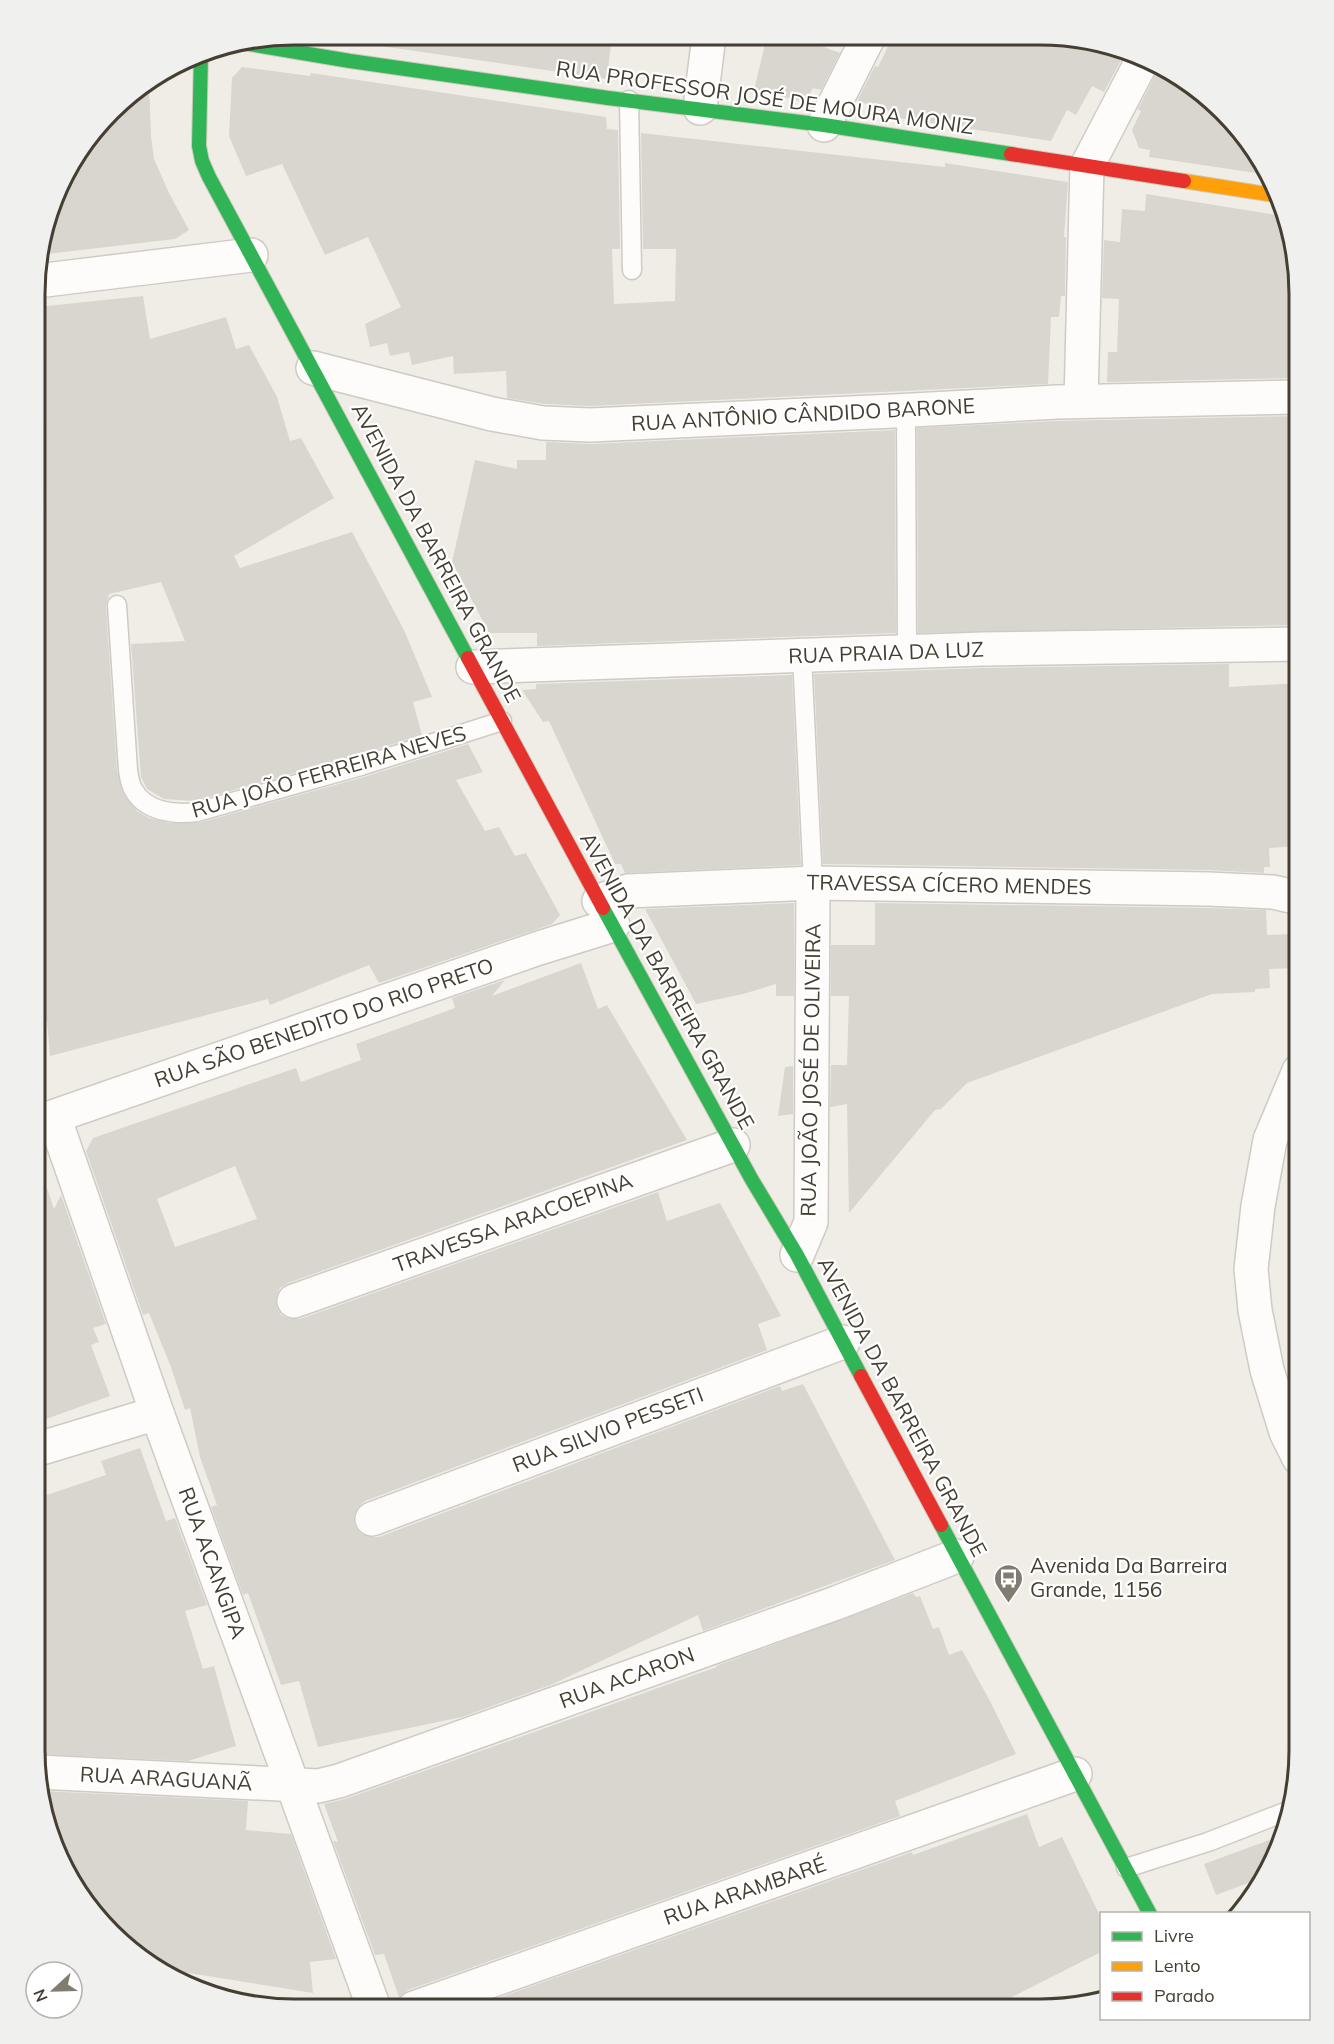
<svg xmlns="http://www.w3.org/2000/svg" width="1334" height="2044" viewBox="0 0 1334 2044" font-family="Mulish,sans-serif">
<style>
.building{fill:#d9d6cf;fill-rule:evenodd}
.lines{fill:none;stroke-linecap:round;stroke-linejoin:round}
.lane-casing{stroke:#cecbc4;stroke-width:21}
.street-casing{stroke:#cecbc4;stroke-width:36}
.fast-casing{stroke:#cfcabc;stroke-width:16}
.slow-casing{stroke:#cfcabc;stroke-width:16}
.jam-casing{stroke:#cfcabc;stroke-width:16}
.lane{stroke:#fdfcfb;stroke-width:18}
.street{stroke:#fdfcfb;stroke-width:33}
.fast{stroke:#30b455;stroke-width:14}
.slow{stroke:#ff9f0a;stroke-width:14}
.jam{stroke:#e5322d;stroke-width:14}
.labels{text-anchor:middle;stroke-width:4.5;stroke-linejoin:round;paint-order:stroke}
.street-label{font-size:21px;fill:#453f33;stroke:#fff}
.poi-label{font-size:21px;fill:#453f33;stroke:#fff;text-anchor:start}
.rim{fill:none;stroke:#453f33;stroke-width:3}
</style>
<rect width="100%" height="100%" fill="#f0ede6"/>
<g class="building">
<path d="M321 35H612L607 79 353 42 320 37Z"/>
<path d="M767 36H825L821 46 840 53 821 90 813 88 805 102 754 90Z"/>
<path d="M893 36 1074 37 1126 51 1104 92 1092 86 1076 115 1067 110 1051 141 898 118 900 114 857 101 875 66 878 67Z"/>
<path d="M1160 66 1198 88 1246 136 1269 175 1149 157 1150 150 1139 148 1132 130 1141 111 1138 109Z"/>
<path d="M242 67 310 76 311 73 606 117 607 129 618 130 620 249H612L614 304 675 301 676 249H643L641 133 945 167V163L1068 182 1064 237H1066L1065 296H1061L1059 317H1051L1048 384 590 406 545 404 507 398 506 371 454 374 453 356 412 365 409 352 390 356 387 343 370 347 365 324 401 307 368 237 325 255 282 164 246 176 229 136 232 78Z"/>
<path d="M149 84 151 136 154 159 169 193 189 230 175 239 38 255 69 164 123 99Z"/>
<path d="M1146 194 1277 215 1284 214 1299 294V378L1107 382 1108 352H1117L1119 299 1102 298 1104 240 1120 242 1122 209 1145 211Z"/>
<path d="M143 296 150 339 226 317 236 349 249 345 277 397 290 441 301 438 334 498 234 556 240 568 352 532 404 630 432 697 413 702 422 735 358 755 195 801 164 799 147 789 141 777 131 644 185 641 161 582 109 594 106 606 117 771 124 795 137 811 149 818 169 823H198L364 777 468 744 483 772 456 780 485 831 499 827 515 856 526 853 560 915 552 924 379 983 369 965 270 1005 268 999 50 1056 47 1021H44L39 951H36L37 307Z"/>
<path d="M1299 416V625L918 633 917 428 1055 421Z"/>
<path d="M895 430 896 633 537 646V633H489L452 562 475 460 517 469V460H546V442L591 444Z"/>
<path d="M1229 664V687L1299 683V792H1297L1299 846 1269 848 1270 867H1264V873L1209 870 823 864 814 674 983 668Z"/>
<path d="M792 675 801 865 625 873 621 864H615L549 721 543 722 522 690 536 689V684Z"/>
<path d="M794 903V996H776V984L743 994 696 1004 645 909Z"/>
<path d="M875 903 1208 908 1266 910 1267 935 1293 934 1294 968 1269 969 1270 988 1255 989V992L1212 994 967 1083 941 1109 935 1110 849 1213 847 1104 830 1107 831 1065H847L849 996H831V945H875Z"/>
<path d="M581 963 598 1009 607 1005 687 1140 288 1283 280 1288 276 1297 277 1308 281 1315 290 1319H300L658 1192 667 1221 720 1203 781 1316 758 1324 767 1350 365 1501 358 1507 354 1515 355 1526 360 1533 368 1537H379L780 1386 782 1391 803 1384 895 1560 703 1631 698 1615 553 1684 462 1717 318 1747 299 1681 281 1685 248 1593 243 1595 211 1507 217 1505 200 1457 190 1408 185 1410 171 1367 149 1313 143 1315 86 1151 93 1138 296 1068 301 1082 361 1060 356 1044 455 1008 452 998 505 980 492 996ZM235 1166 257 1219 175 1247 157 1199Z"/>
<path d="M793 1066V1114L778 1116 785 1067Z"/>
<path d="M40 1168 54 1209 61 1195 106 1324 93 1328 99 1342 91 1345 110 1396 35 1423V1169Z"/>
<path d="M140 1448 166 1521 175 1518 207 1605 185 1611 203 1669 214 1666 236 1746 188 1761 35 1754V1499L106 1475 101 1461Z"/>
<path d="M913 1593 916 1597 920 1596 933 1629 939 1627 949 1655 962 1650 990 1701 1016 1754 895 1801 900 1816 408 1990 399 1997 384 1954 375 1955 333 1841 338 1842 324 1804 345 1799 717 1667 716 1666Z"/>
<path d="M43 1791 248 1801 246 1830 291 1834 336 1959 310 1962 313 1993 157 1968 136 1956 88 1908 75 1886 73 1863 62 1864 54 1850Z"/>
<path d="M1027 1814 1039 1847 1062 1837 1101 1918V1952L1006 2000 1010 2009 470 2008 912 1852 913 1855Z"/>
<path d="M1286 1834 1264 1877 1216 1895 1204 1864Z"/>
</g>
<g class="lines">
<defs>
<g id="lane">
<path d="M629 100 632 270"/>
<path d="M906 411 907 652"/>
<path d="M117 605 128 770C129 776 130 784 133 789 145 812 175 815 197 812L361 766 502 721"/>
<path d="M802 656 813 883"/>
<path d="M1126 1868 1208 1842 1290 1810"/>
</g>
<g id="street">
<path d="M700 108 709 36"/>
<path d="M824 125 869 36"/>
<path d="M37 281 251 255"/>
<path d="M313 368 492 414 543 423 590 425 894 411 1057 402 1299 397"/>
<path d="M1081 401 1087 166 1144 57"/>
<path d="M473 667 983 649 1299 644"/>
<path d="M599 901 628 891 813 883 1209 889 1273 892 1299 898"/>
<path d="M54 1117 157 1413 374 2008"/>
<path d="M35 1123 536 949 613 925"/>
<path d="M797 1255 811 1222 813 883"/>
<path d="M294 1301 733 1145"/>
<path d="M35 1450 157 1413"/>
<path d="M1299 1458 1286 1432 1267 1370 1255 1310 1251 1269 1258 1206 1270 1140 1299 1071"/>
<path d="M372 1519 843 1342"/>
<path d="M39 1772 318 1786 339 1781 836 1603 957 1556"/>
<path d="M414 2008 1075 1774"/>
</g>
<g id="fast">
<path d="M243 43 350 61 608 98 824 125 1011 154"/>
<path d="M201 53 199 146 202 161 209 177 468 658"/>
<path d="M603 908 752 1180 797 1255 861 1376"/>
<path d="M941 1525 1150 1914"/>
</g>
<path id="slow" d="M1184 181 1280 196"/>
<g id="jam">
<path d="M1011 154 1184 181"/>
<path d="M468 658 603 908"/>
<path d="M861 1376 941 1525"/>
</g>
</defs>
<use href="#lane" class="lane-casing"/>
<use href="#street" class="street-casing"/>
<use href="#fast" class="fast-casing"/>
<use href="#slow" class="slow-casing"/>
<use href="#jam" class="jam-casing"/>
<use href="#lane" class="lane"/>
<use href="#street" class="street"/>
<use href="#fast" class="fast"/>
<use href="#slow" class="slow"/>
<use href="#jam" class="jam"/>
</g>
<defs>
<symbol id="bus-pin" viewBox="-11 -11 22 30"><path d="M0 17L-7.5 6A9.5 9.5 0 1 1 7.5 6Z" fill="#817c72" stroke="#fff"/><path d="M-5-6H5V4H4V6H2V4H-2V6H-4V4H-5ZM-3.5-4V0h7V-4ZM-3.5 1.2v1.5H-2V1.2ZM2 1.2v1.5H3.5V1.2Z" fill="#fff"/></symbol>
</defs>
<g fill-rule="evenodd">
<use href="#bus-pin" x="992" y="1562" width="33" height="45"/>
</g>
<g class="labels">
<g class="street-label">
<text transform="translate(765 98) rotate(8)" y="7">RUA PROFESSOR JOSÉ DE MOURA MONIZ</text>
<text transform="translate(803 415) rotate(-3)" y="7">RUA ANTÔNIO CÂNDIDO BARONE</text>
<text transform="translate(436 553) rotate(62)" y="7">AVENIDA DA BARREIRA GRANDE</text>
<text transform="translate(886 653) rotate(-2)" y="7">RUA PRAIA DA LUZ</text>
<text transform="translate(329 772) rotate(-16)" y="7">RUA JOÃO FERREIRA NEVES</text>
<text transform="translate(949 885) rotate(1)" y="7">TRAVESSA CÍCERO MENDES</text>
<text transform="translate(667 981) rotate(61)" y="7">AVENIDA DA BARREIRA GRANDE</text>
<text transform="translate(324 1023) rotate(-19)" y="7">RUA SÃO BENEDITO DO RIO PRETO</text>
<text transform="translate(811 1070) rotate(-89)" y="7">RUA JOÃO JOSÉ DE OLIVEIRA</text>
<text transform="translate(513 1223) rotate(-20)" y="7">TRAVESSA ARACOEPINA</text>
<text transform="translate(902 1407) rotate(62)" y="7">AVENIDA DA BARREIRA GRANDE</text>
<text transform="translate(608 1430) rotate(-21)" y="7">RUA SILVIO PESSETI</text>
<text transform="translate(212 1563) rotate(70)" y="7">RUA ACANGIPA</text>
<text transform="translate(627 1678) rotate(-20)" y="7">RUA ACARON</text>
<text transform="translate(166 1779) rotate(3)" y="7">RUA ARAGUANÃ</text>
<text transform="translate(745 1891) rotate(-19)" y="7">RUA ARAMBARÉ</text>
</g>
<g class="poi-label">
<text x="1030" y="1573">Avenida Da Barreira<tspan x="1030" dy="24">Grande, 1156</tspan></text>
</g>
</g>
<path d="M0 0H1334V2044H0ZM294 45H1040A249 249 0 0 1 1289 294V1750A249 249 0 0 1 1040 1999H294A249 249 0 0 1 45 1750V294A249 249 0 0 1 294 45Z" fill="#f0f0ef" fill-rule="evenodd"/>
<path class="rim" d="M294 45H1040A249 249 0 0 1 1289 294V1750A249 249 0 0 1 1040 1999H294A249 249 0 0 1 45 1750V294A249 249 0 0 1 294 45Z"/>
<rect x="1100" y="1912" width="210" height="108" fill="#ffffff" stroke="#b5b2ad" stroke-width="1.5"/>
<rect x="1112" y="1932" width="30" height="9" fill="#30b455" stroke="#b5b2ad" stroke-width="1.5"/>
<text x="1154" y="1942" font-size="18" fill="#453f33">Livre</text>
<rect x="1112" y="1962" width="30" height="9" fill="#ff9f0a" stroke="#b5b2ad" stroke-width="1.5"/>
<text x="1154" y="1972" font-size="18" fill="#453f33">Lento</text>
<rect x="1112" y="1992" width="30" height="9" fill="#e5322d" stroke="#b5b2ad" stroke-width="1.5"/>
<text x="1154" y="2002" font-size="18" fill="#453f33">Parado</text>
<g transform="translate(54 1990) rotate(248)"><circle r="28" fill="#ffffff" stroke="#b5b2ad" stroke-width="1.5"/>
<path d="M0-4.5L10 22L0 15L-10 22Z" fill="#817c72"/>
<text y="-9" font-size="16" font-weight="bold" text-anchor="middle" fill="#453f33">N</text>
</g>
</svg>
